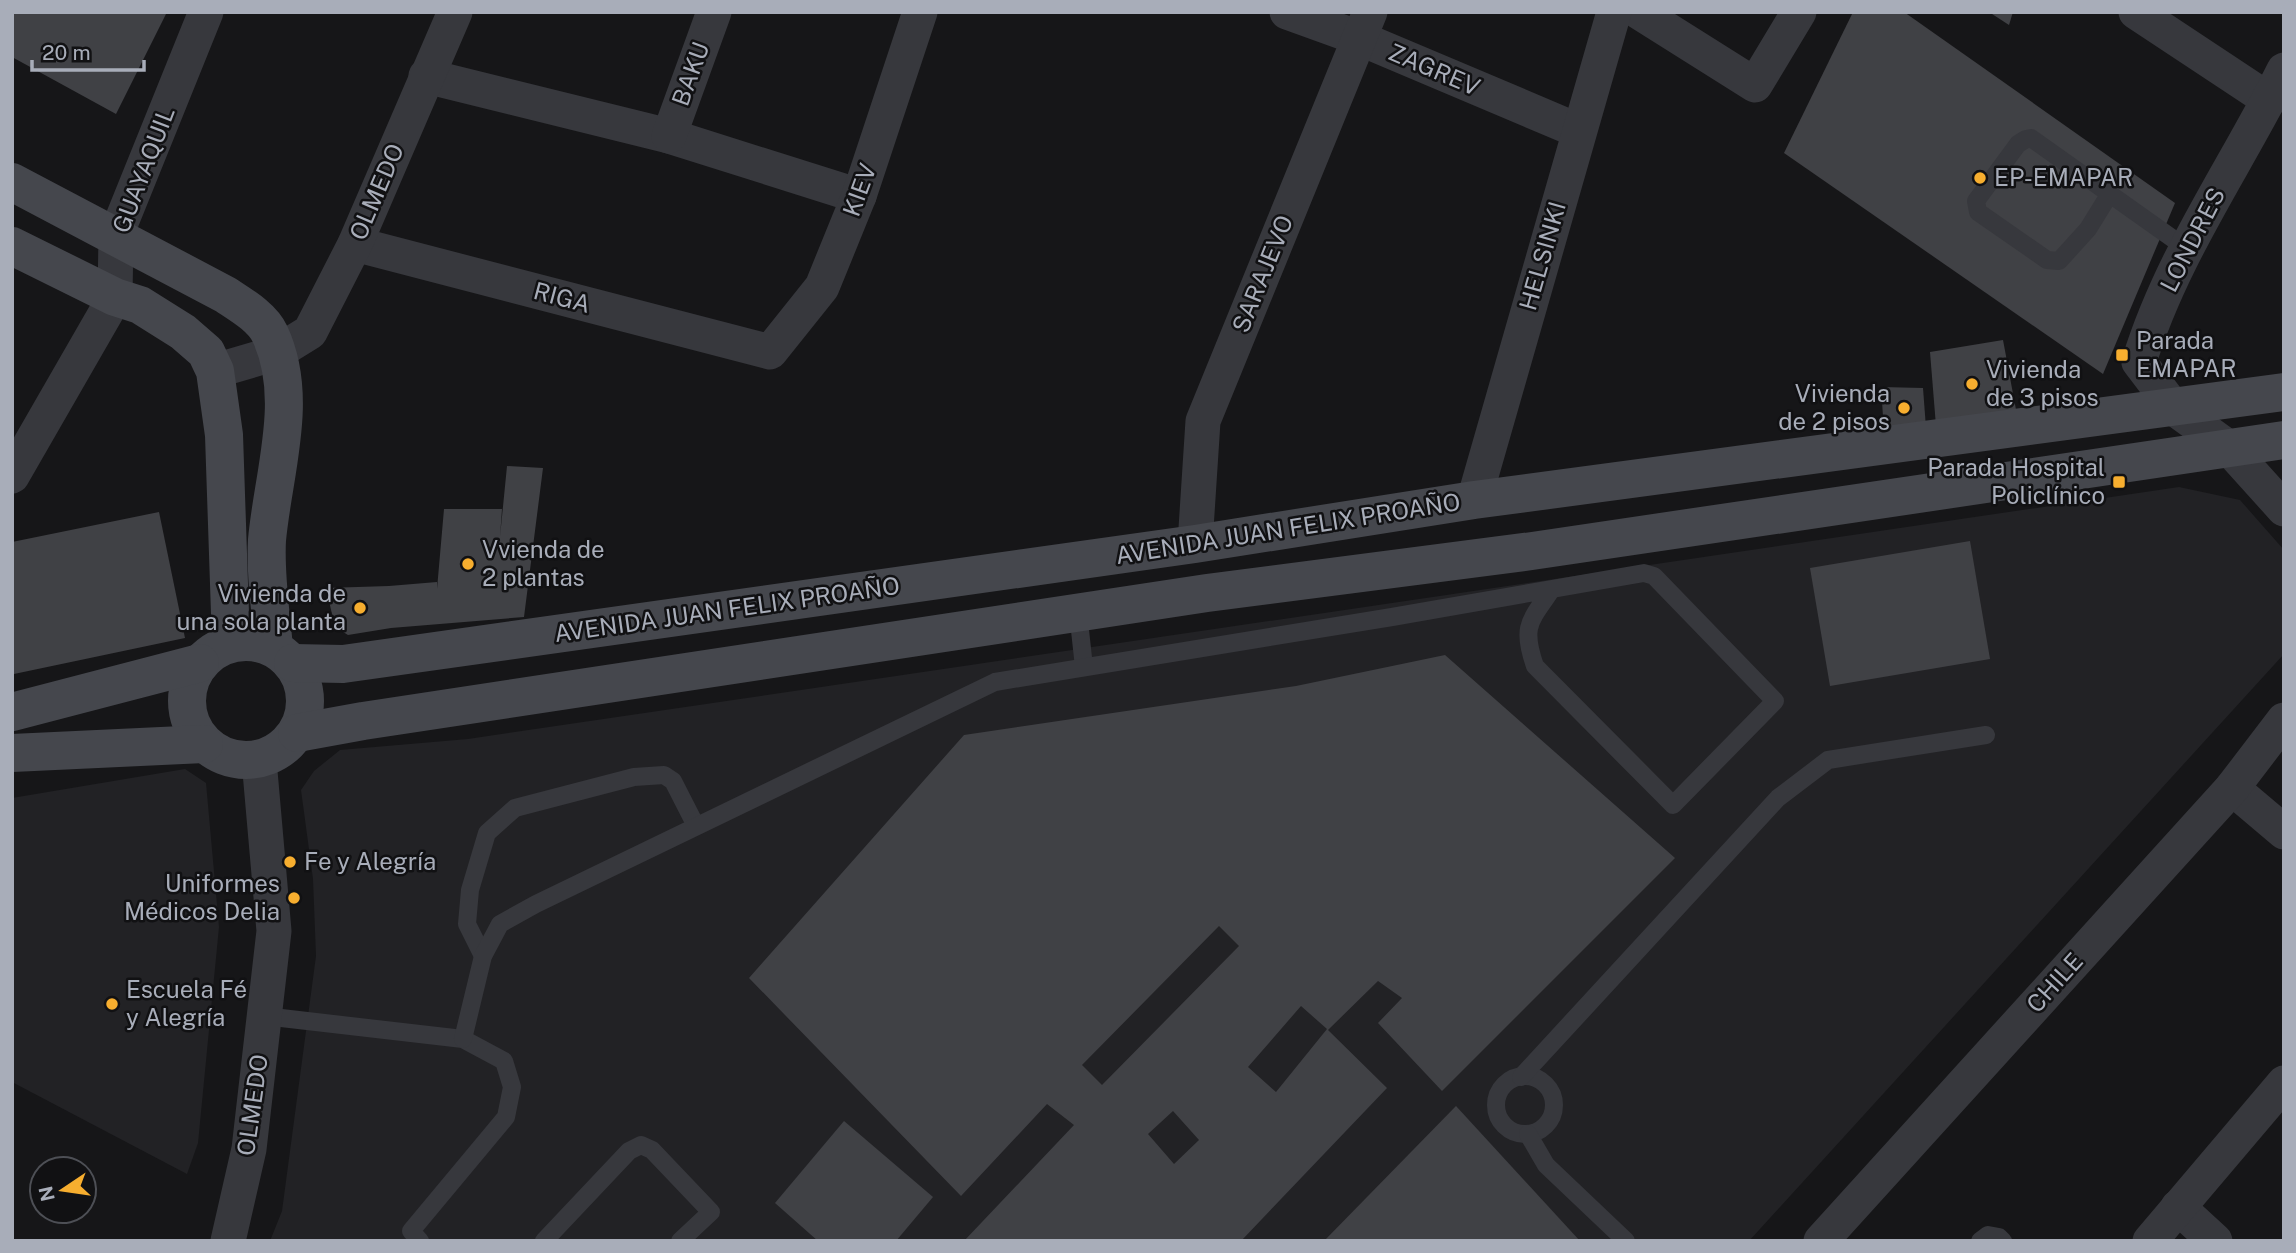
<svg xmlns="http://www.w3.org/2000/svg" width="2296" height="1253" viewBox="0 0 2296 1253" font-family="'Public Sans',sans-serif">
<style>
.built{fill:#222225}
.building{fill:#404145;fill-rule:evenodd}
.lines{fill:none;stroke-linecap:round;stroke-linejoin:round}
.lane{stroke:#37383d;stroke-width:18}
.street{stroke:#37383d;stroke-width:35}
.secondary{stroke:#45474d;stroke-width:38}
.poi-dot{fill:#f7ae2f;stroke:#111113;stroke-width:2.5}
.labels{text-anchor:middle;stroke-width:5;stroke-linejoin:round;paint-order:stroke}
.street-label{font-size:24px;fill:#a8adb9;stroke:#111113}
.poi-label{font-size:24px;fill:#a8adb9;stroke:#111113;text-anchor:start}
</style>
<rect width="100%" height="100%" fill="#161618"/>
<g class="built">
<path d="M2179 487 2240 500 2284 550V654L1749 1241H270L282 1211 316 956 313 879 301 790 314 771 340 750 468 739Z"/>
<path d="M185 769 206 783 219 927 198 1143 187 1174 12 1082V798Z"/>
</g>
<g class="building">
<path d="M12 12H167L116 114 12 57Z"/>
<path d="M1853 12H1904L2175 203 2103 374 1784 153Z"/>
<path d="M1989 12H2013L2009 25Z"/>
<path d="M2003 340 2017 415 1936 426 1930 352Z"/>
<path d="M1881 387 1923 388 1926 428 1884 431Z"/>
<path d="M507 466 543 468 524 617 391 628 348 635 335 627 326 588 389 586 437 582V589L444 509H502L500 537Z"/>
<path d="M159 512 185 638 14 674 12 542Z"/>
<path d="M1970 541 1990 659 1830 686 1810 568Z"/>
<path d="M1445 655 1675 858 1442 1091 1378 1023 1402 998 1378 981 1328 1030 1387 1088 1241 1241H964L1074 1125 1047 1104 961 1196 749 978 964 735 1296 686ZM1219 926 1239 946 1102 1085 1082 1065ZM1301 1006 1327 1029 1276 1092 1248 1067ZM1173 1111 1199 1140 1174 1164 1148 1134Z"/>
<path d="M1456 1106 1580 1241H1324Z"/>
<path d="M844 1121 933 1197 896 1241H818L775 1203Z"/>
</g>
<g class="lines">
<g class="lane">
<path d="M2109 195 2088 229 2059 261 2047 260 1978 212 1976 201 2018 144 2026 139 2031 138 2186 248"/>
<path d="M1078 612 1084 667"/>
<path d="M483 956 467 924 470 890 487 833 515 808 634 777 664 775 673 781 696 826"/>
<path d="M264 1016 463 1039 504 1061 512 1087 506 1117 411 1231 420 1241"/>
<path d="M463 1039 483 956 500 924 536 904 995 682 1392 617 1644 573 1654 576 1775 701 1673 805 1535 666C1521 626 1530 621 1552 589"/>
<circle cx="1525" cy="1105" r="29"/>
<path d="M1521 1077 1778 798 1828 760 1986 735"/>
<path d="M1528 1134 1546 1165 1626 1241"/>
<path d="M544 1241 629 1151 641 1145 652 1150 711 1212 680 1241"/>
<path d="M1980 1241 1988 1235 1999 1237 2003 1241"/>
</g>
<g class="street">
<path d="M1287 12 1359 38 1579 131"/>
<path d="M1639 12 1755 85 1799 12"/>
<path d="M2136 12 2269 100"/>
<path d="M2284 70C2235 168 2171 257 2139 362L2174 408 2229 448 2284 509"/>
<path d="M426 76 669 136 859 196"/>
<path d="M669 136 714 12"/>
<path d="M355 244 770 352 822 287 859 196 920 12"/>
<path d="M215 371 276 353 310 332 355 244 455 12"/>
<path d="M12 476 115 297 116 235 206 12"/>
<path d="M1474 500 1614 12"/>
<path d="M1195 544 1203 421 1370 12"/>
<path d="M2232 788 2284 832"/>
<path d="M2178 1207 2215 1241"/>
<path d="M228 1241 249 1149 274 931 259 760"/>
<path d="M1821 1241 2232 788 2284 720"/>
<path d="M2150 1241 2284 1083"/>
</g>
<g class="secondary">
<path d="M12 182 226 295C241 305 262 317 270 334 300 398 273 473 267 540 265 576 271 613 274 648"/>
<path d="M12 246 115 297 140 305 183 332 206 352 215 371 224 435 231 643"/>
<circle cx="246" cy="701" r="59"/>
<path d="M293 663 343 664 1195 544 1474 500 2284 392"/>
<path d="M12 712 200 663"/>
<path d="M297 733 363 721 1207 593 1532 551 2284 440"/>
<path d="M12 753 204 744"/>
</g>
</g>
<g class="poi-dot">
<circle cx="1980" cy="178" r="7"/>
<rect x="2115" y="348" width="14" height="14" rx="3.5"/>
<circle cx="1972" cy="384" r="7"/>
<circle cx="1904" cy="408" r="7"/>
<rect x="2112" y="475" width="14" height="14" rx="3.5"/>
<circle cx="468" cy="564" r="7"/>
<circle cx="360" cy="608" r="7"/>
<circle cx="290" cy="862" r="7"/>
<circle cx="294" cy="898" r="7"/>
<circle cx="112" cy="1004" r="7"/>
</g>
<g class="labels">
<g class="street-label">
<text transform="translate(1434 70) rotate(23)" y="8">ZAGREV</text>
<text transform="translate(691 74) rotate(-70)" y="8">BAKU</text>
<text transform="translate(144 170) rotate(-69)" y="8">GUAYAQUIL</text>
<text transform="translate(860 190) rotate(-70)" y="8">KIEV</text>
<text transform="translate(377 192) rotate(-67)" y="8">OLMEDO</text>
<text transform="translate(2193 240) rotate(-63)" y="8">LONDRES</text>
<text transform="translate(1543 256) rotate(-74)" y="8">HELSINKI</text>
<text transform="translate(1263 274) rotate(-68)" y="8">SARAJEVO</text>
<text transform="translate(562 298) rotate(15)" y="8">RIGA</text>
<text transform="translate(1288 529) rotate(-9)" y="8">AVENIDA JUAN FELIX PROAÑO</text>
<text transform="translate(727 610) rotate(-8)" y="8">AVENIDA JUAN FELIX PROAÑO</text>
<text transform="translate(2055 983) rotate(-48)" y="8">CHILE</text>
<text transform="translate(253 1105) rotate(-82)" y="8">OLMEDO</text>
</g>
<g class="poi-label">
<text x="1994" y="186">EP-EMAPAR</text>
<text x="2136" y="349">Parada<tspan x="2136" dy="28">EMAPAR</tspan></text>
<text x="1986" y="378">Vivienda<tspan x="1986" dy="28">de 3 pisos</tspan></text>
<text x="1890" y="402" text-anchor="end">Vivienda<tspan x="1890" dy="28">de 2 pisos</tspan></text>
<text x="2105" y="476" text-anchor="end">Parada Hospital<tspan x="2105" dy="28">Policlínico</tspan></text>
<text x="482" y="558">Vvienda de<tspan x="482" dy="28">2 plantas</tspan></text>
<text x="346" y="602" text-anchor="end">Vivienda de<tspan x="346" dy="28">una sola planta</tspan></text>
<text x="304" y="870">Fe y Alegría</text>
<text x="280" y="892" text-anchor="end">Uniformes<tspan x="280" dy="28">Médicos Delia</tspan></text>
<text x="126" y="998">Escuela Fé<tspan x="126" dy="28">y Alegría</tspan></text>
</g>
</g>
<rect width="2296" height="1253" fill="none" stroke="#a8adb9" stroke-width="28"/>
<g transform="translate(63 1190) rotate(257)"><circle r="33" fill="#111113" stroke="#4d4f55" stroke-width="2"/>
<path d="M0-5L12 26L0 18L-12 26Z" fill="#f7ae2f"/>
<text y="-10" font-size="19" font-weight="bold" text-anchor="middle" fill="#a8adb9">N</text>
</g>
<path d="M32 60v10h112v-10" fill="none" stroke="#a8adb9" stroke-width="3.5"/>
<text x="42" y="60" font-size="21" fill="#a8adb9" stroke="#111113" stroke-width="5" paint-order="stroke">20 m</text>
</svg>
